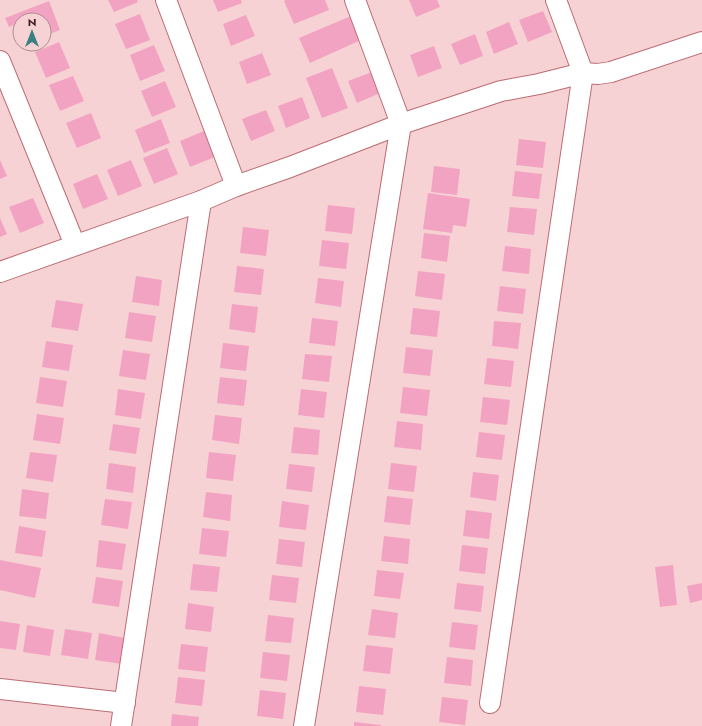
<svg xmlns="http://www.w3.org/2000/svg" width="702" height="726" viewBox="0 0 702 726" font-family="Jost,sans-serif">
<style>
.building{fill:#f3a3c2}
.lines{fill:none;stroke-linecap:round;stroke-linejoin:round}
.minor-casing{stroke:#bc6c73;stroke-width:22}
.minor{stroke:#fff;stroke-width:20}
</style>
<rect width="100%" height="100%" fill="#f7d2d4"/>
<g class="building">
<path d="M108 0H137L138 2 114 12Z"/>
<path d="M213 0H241L242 3 218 12Z"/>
<path d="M286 0H325L329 10 294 24 284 1Z"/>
<path d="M409 0H437L440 7 416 17Z"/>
<path d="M49 1 60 30 44 36V20H20V22L9 27 5 18Z"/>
<path d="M543 11 552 32 528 42 519 20Z"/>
<path d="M140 14 150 40 126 49 115 24Z"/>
<path d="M246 15 255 36 231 46 223 24Z"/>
<path d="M351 16 361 40 310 63 299 38Z"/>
<path d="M509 22 518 44 494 54 486 32Z"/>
<path d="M475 34 483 56 460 65 451 44Z"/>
<path d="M59 42 70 68 46 78 35 52Z"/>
<path d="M154 45 165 71 140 81 130 55Z"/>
<path d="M434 46 442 68 418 77 410 55Z"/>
<path d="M262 53 271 75 247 84 239 62Z"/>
<path d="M332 68 348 108 322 118 306 78Z"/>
<path d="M372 72 380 93 357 103 348 81Z"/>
<path d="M73 76 84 101 60 111 49 85Z"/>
<path d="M165 81 176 107 152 117 141 91Z"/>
<path d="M302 97 310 118 286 128 278 106Z"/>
<path d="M266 110 275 131 251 141 242 119Z"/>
<path d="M91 113 101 138 77 148 66 123Z"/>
<path d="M161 119 170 143 144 153 135 130Z"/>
<path d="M204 131 215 157 190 167 180 141Z"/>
<path d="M519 139 546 142 543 168 516 165Z"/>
<path d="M167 148 178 174 154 184 143 158Z"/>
<path d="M0 160 7 176 0 179Z"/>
<path d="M131 160 142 186 118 196 107 170Z"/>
<path d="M434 166 460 169 457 195 431 192Z"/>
<path d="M515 171 542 174 539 199 512 196Z"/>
<path d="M97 174 108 199 83 209 73 184Z"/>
<path d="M428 193 470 199 466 227 453 225 452 233 423 229Z"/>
<path d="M33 198 44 223 20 233 9 207Z"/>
<path d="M328 205 355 208 352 234 325 231Z"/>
<path d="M510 207 537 209 534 235 507 232Z"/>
<path d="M0 218 7 234 0 237Z"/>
<path d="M243 227 269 230 266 256 240 253Z"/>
<path d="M424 233 450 236 447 262 421 258Z"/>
<path d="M322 240 349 243 346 269 319 266Z"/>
<path d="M505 246 531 249 529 274 502 271Z"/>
<path d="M237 266 264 269 261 295 234 292Z"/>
<path d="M418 271 445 274 442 300 415 296Z"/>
<path d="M136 276 162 280 159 306 132 302Z"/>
<path d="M318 278 344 281 341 307 315 303Z"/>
<path d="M500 286 526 289 523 314 497 311Z"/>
<path d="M56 300 83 304 78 331 51 327Z"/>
<path d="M232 304 258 307 255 333 229 329Z"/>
<path d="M413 308 440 311 437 337 410 334Z"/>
<path d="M129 312 156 316 152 342 125 338Z"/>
<path d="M312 318 338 321 335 346 309 343Z"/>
<path d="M494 321 521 323 518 349 492 346Z"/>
<path d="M46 341 73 345 69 371 42 367Z"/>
<path d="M223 343 249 346 246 371 220 368Z"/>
<path d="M406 347 433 350 430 376 403 373Z"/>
<path d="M123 350 150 354 146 380 119 376Z"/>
<path d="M305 354 332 356 329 382 302 379Z"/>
<path d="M487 358 514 361 511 387 484 384Z"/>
<path d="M40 377 67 381 63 407 36 403Z"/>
<path d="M220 377 247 380 244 406 217 403Z"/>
<path d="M403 387 430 390 427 416 400 413Z"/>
<path d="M118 389 145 393 141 419 115 415Z"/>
<path d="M301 389 327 392 324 418 298 415Z"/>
<path d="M483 397 510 400 507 425 480 422Z"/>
<path d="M37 414 64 418 60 444 33 440Z"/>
<path d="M215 415 242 418 239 444 212 440Z"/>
<path d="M397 421 423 424 421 450 394 447Z"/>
<path d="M113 424 140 428 136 454 109 450Z"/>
<path d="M294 427 320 430 318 455 291 453Z"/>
<path d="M479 432 505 435 502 460 476 457Z"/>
<path d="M30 452 57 455 53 482 26 478Z"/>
<path d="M209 452 236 455 233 481 206 478Z"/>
<path d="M109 463 136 467 133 493 106 489Z"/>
<path d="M391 463 417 466 414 492 388 489Z"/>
<path d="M289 464 315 467 312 492 286 489Z"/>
<path d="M473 472 499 475 496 501 470 497Z"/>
<path d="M22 489 49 493 46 519 19 516Z"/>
<path d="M206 492 232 495 230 521 203 517Z"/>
<path d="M387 496 413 499 410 525 384 522Z"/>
<path d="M105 499 132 502 128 529 101 525Z"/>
<path d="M282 501 309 505 306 530 279 527Z"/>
<path d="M466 510 492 513 489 539 463 536Z"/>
<path d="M19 526 46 531 42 557 15 553Z"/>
<path d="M202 528 229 531 226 557 199 554Z"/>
<path d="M384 536 410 539 408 564 381 561Z"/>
<path d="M279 539 305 542 302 567 276 564Z"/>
<path d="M99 540 126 544 122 570 96 567Z"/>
<path d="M462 545 488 548 485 574 459 571Z"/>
<path d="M0 560 41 568 35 598 0 590Z"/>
<path d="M193 564 220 567 217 592 190 590Z"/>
<path d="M673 565 677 605 660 607 655 567Z"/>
<path d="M377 570 404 573 400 599 374 596Z"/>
<path d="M272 575 299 578 296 603 269 600Z"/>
<path d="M96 577 123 581 119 607 92 603Z"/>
<path d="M457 583 484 586 481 612 454 609Z"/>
<path d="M702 583V600L690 603 687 586Z"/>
<path d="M188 603 214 607 211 632 185 629Z"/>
<path d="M372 609 398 613 395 638 368 635Z"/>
<path d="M268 615 294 618 291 643 265 641Z"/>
<path d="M0 621 20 624 16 650 0 648Z"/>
<path d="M452 622 478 625 475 650 449 647Z"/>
<path d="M27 625 54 630 50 656 23 652Z"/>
<path d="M65 629 92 633 88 659 61 655Z"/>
<path d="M99 633 125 638 122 664 95 660Z"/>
<path d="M181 644 208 647 205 672 178 669Z"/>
<path d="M366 645 393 648 390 674 363 671Z"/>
<path d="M263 652 290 655 287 681 260 678Z"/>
<path d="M447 657 473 660 471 686 444 683Z"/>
<path d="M178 677 205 680 202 706 175 703Z"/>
<path d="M359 686 386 689 383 715 356 712Z"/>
<path d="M260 690 286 693 283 719 257 716Z"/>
<path d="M442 697 468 700 465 725 439 722Z"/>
<path d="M172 714 199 717 198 726H171Z"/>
<path d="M354 722 381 725V726H354Z"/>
</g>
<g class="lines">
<defs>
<g id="minor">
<path d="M166 0 236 186"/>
<path d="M0 61 75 245"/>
<path d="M0 272 201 201 236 186 290 167 401 124 501 91 539 84 583 73 598 74 611 72 702 42"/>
<path d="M0 689 125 703"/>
<path d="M490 703 583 73 556 0"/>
<path d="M121 726 201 201"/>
<path d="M304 726 401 124 355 0"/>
</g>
</defs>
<use href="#minor" class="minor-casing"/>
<use href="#minor" class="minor"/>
</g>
<g transform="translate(32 32)"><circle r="19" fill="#f7d2d4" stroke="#af8b8e"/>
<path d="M0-3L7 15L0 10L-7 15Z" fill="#37807f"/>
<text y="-6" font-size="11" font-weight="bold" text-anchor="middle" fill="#422124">N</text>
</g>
</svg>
